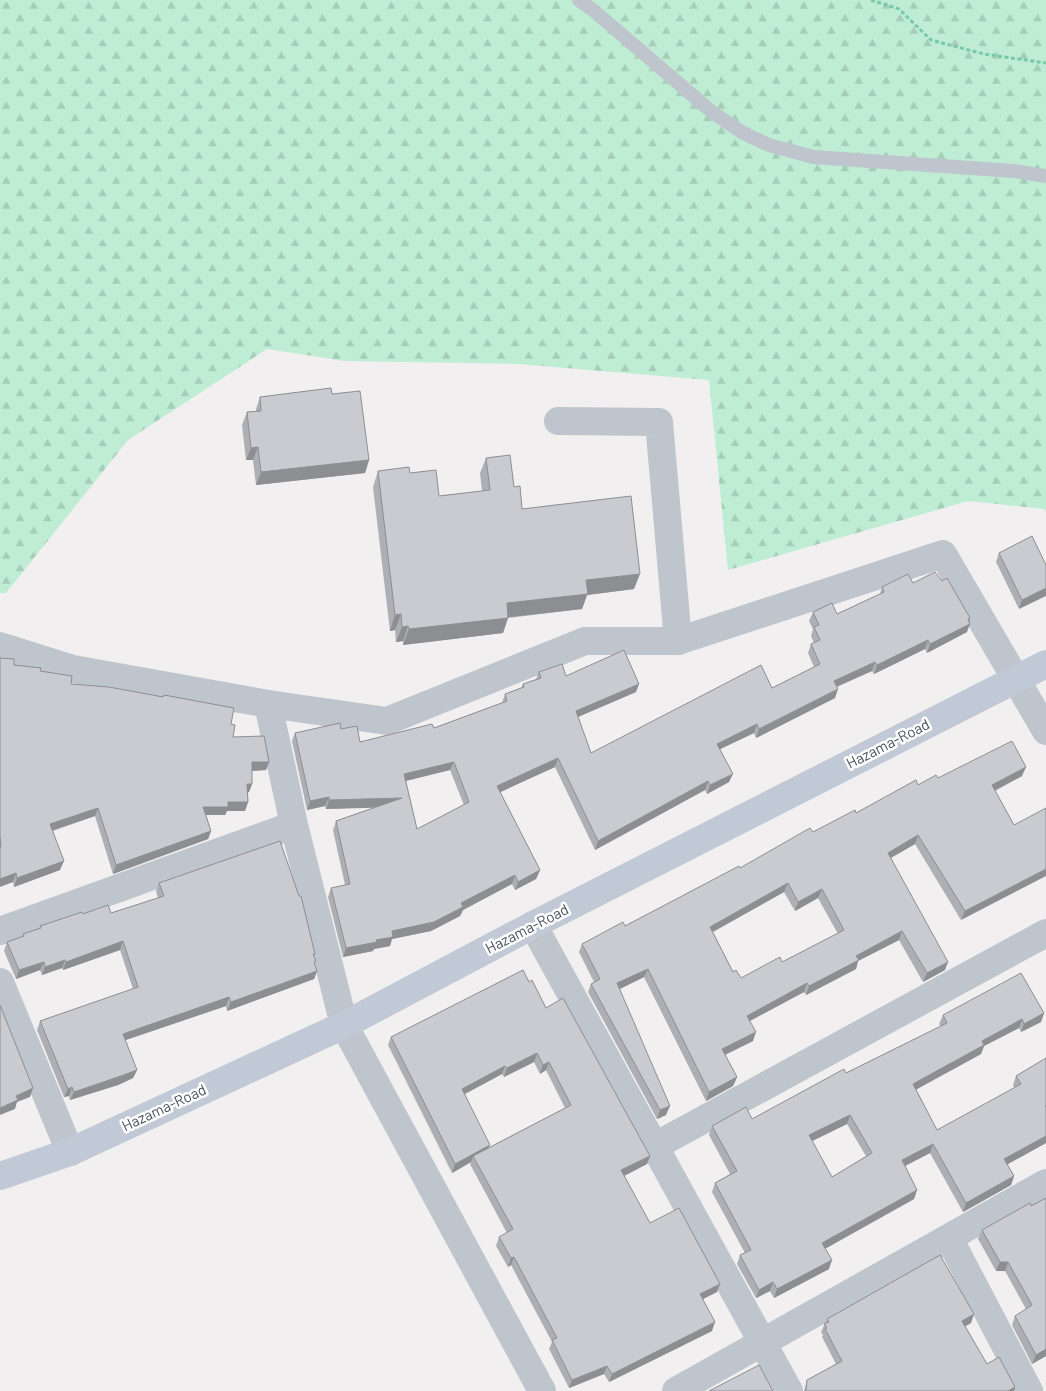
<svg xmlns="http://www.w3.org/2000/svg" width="1046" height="1391" viewBox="0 0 1046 1391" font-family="Barlow,sans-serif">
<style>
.forest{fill:url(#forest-firs)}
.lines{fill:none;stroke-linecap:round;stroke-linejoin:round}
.path{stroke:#79c9a8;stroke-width:3;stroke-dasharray:4 2.5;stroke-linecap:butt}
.lane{stroke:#bec5cd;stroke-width:14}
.street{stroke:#bec5cd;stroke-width:28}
.secondary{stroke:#c0c9d5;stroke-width:28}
.wall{fill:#adafb4;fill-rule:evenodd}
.shaded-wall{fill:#8d8e92}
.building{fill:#c9cbd1;stroke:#8d8e92;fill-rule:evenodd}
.labels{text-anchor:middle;stroke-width:5;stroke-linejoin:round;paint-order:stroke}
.street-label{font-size:15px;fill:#48515c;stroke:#fff}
</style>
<defs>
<pattern id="forest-firs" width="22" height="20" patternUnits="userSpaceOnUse" patternTransform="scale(1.25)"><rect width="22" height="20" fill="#bfedd4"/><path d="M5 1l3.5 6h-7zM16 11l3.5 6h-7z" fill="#a6cdb8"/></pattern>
</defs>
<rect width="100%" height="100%" fill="#f1efef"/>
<path class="forest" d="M0 0H1046V512L1044 509 968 501 728 570 709 380 518 364 345 361 267 349 128 440 6 593H0Z"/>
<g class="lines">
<path class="path" d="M871 0 899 9 931 40 984 54 1046 63"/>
<path class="lane" d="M579 0 593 10 712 112 743 133 769 145 813 157 1014 171 1046 176"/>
<g class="street">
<path d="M558 421 659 422 678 641"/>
<path d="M0 646 73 669 268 704 387 721 585 641H678L943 554 1046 731"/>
<path d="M268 704 294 825 344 1025 542 1391"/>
<path d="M533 925 789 1391"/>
<path d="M0 931 294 825"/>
<path d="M0 982 70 1152"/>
<path d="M655 1146 1046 933"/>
<path d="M949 1238 1029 1391"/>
<path d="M676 1391 1046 1183"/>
</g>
<path class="secondary" d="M0 1176 70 1152 344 1025 533 925 1046 664"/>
</g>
<g class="wall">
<path d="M332 394 369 460 365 473 256 485 253 460H246L242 425 247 412 256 411V409L260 397Z"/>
<path d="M486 458 514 487 522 509 634 589 587 595 582 609 508 618 503 633 403 645V641L396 642 395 630 390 631 373 487 378 471 410 473 439 496 482 491 480 473Z"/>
<path d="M999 553 1046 565 1019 609 996 562Z"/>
<path d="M913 583 970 618 967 632 927 653 925 649 874 674 872 671 837 687 835 698 756 738 754 733 720 749 729 782 707 794 705 790 595 850 555 767 500 792 540 870 536 879 515 890 512 884 463 910 460 916 431 931 392 939 390 946 374 949 373 951 343 957 328 897 331 888 345 885 333 830 336 821 376 807 326 809 325 806 307 810 292 741 295 733 341 729 360 742 434 728 502 703 505 694 521 688 523 684 536 679 539 672 566 676 636 692 578 717 591 753 772 688 814 667 808 653 811 644 814 643 811 636 813 629 809 621 813 612 837 614 880 594 882 587ZM450 770 464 805 417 829 406 781Z"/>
<path d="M0 658 14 665 40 671 71 684 163 697 164 695 231 724 233 737 269 762 266 770 252 771V784L249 792H247L248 802 245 811H227L225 815H206L211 831 208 839 113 874 95 816 53 831 60 870 14 887 13 882 0 886Z"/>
<path d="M1022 776 995 791 1014 825 961 920 915 844 891 858 945 970 923 982 899 940 858 961 856 969 806 995 804 992 750 1021 753 1041 725 1055 737 1077 733 1086 706 1101 644 977 619 989 666 1115 657 1119 588 992 591 984 594 982 579 952 582 944 625 926 740 868 813 832 918 785 938 778ZM784 892 795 911 818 898 838 934 782 962 741 978 733 972 713 932Z"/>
<path d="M159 883 315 954 314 957 315 964 317 971 314 979 227 1011 226 1006 125 1040 137 1070 133 1078 118 1085 70 1100 69 1096 64 1097 37 1030 40 1021 133 989 120 950 63 970 62 968 42 975 40 970 16 979 4 951 7 942 22 937 23 934 39 929 40 926 83 914 111 913 158 898 156 891Z"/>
<path d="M529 982 546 1008 650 1156 647 1164 624 1176 650 1223 717 1292 703 1299 712 1331 609 1382 604 1374 569 1388 549 1349 552 1342 511 1265 508 1267 496 1246 499 1237 507 1233 470 1164 471 1162 452 1173 388 1045 391 1037ZM534 1062 540 1074 546 1070 565 1108 488 1148 465 1094 502 1074 504 1077Z"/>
<path d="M1044 1013 1041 1022 1021 1032 1019 1028 984 1046 981 1054 916 1089 937 1130 1015 1088 1013 1085 1016 1076 1046 1058V1143L1007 1164 1014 1176 1011 1185 963 1212 930 1153 905 1166 917 1190 914 1199 825 1249 829 1269 774 1298 770 1291 756 1298 737 1264 740 1255 745 1253 712 1192 715 1183 730 1174 709 1135 712 1126 752 1119 846 1073 941 1026 939 1024 943 1015ZM847 1124 866 1156 832 1177 812 1141Z"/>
<path d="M1046 1198V1356L1032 1364 1012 1325 1015 1316 1026 1309 1005 1271H996L978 1239 982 1230Z"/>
<path d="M827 1319 971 1323 965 1326 987 1364 1015 1387 1014 1391H804L807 1380 836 1364 822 1337 823 1335 821 1332Z"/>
</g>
<g class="shaded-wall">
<path d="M258 447 253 460H246L251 448Z"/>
<path d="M369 460 365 473 256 485 261 472Z"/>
<path d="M640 574 634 589 587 595 582 609 501 618 507 603 586 580Z"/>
<path d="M1046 588V596L1019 609 1022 600Z"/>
<path d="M401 614 395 630 390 631 395 615Z"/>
<path d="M508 618 503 633 403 645 409 629Z"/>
<path d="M970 618 968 625 970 624 967 632 927 653 930 644Z"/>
<path d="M408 626 403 641 396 642 402 627Z"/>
<path d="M928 640 925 649 874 674 877 665Z"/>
<path d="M875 662 872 671 831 689 834 681Z"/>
<path d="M639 684 636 692 573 719 576 711Z"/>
<path d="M838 689 835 698 756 738 759 729Z"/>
<path d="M757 724 754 733 714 752 717 744Z"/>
<path d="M558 758 555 767 494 795 497 786Z"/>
<path d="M252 762H269L266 770 249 771Z"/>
<path d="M454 762 450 770 401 782 404 774Z"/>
<path d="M1026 767 1022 776 988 794 992 785Z"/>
<path d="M733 774 729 782 707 794 710 785Z"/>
<path d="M708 781 705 790 595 850 598 841Z"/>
<path d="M247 784H252L249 792 244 793Z"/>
<path d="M329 797 325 806 307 810 310 801Z"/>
<path d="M402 798 399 807 326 809 329 800Z"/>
<path d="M228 802H248L245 811H227L225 815H200L203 807Z"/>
<path d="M98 808 95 816 47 832 50 824Z"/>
<path d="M211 831 208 839 113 874 116 865Z"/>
<path d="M918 835 915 844 885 861 888 853Z"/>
<path d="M64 861 60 870 14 887 17 878Z"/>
<path d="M1046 869V876L961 920 965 911Z"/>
<path d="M540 870 536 879 515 890 518 882Z"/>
<path d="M16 873 13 882 0 887V879Z"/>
<path d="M515 875 512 884 463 910 460 916 431 931 392 939 390 946 374 949 373 951 343 957 346 948 376 940 392 931 461 903Z"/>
<path d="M788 883 784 892 707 935 710 927Z"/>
<path d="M822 889 818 898 795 911 798 902Z"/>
<path d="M902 931 899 940 858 961 856 969 806 995 809 986 856 956Z"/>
<path d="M123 941 120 950 63 970 66 962Z"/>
<path d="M65 960 62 968 42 975 45 967Z"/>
<path d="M44 962 40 970 16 979 19 970Z"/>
<path d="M948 962 945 970 923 982 927 973Z"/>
<path d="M648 969 644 977 614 992 617 983Z"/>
<path d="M317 971 314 979 227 1011 231 1002Z"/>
<path d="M807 983 804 992 744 1024 747 1016Z"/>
<path d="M229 997 226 1006 120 1042 123 1034Z"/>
<path d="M1044 1013 1041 1022 1021 1032 1024 1024Z"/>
<path d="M1022 1019 1019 1028 984 1046 981 1054 910 1093 913 1084 982 1041Z"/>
<path d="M756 1032 753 1041 718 1058 722 1049Z"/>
<path d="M537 1053 534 1062 504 1077 507 1068Z"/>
<path d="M549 1062 546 1070 540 1074 543 1065Z"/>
<path d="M505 1066 502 1074 459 1097 462 1089Z"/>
<path d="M137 1070 133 1078 118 1085 70 1100 74 1092Z"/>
<path d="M737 1077 733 1086 706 1101 709 1092Z"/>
<path d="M72 1087 69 1096 64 1097 68 1089Z"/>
<path d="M33 1088 30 1097 17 1102 15 1109 0 1115V1108L16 1096Z"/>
<path d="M670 1106 666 1115 657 1119 660 1110Z"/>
<path d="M850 1115 847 1124 806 1144 809 1135Z"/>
<path d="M1046 1136V1143L1001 1168 1004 1159Z"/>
<path d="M933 1144 930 1153 899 1169 902 1160Z"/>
<path d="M490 1145 486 1153 473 1156 471 1162 452 1173 455 1164Z"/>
<path d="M650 1156 647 1164 618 1179 621 1170Z"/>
<path d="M1014 1176 1011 1185 963 1212 966 1203Z"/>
<path d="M917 1190 914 1199 819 1252 822 1243Z"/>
<path d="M514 1257 511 1265 508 1267 511 1258Z"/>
<path d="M832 1260 829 1269 774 1298 777 1289Z"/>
<path d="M1000 1262H1008L1005 1271H996Z"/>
<path d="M773 1282 770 1291 756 1298 759 1290Z"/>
<path d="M720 1284 717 1292 697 1302 700 1294Z"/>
<path d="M974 1314 971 1323 959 1330 962 1321Z"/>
<path d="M715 1322 712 1331 609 1382 612 1374Z"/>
<path d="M1046 1349V1356L1032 1364 1036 1355Z"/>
<path d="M607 1366 604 1374 569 1388 572 1380Z"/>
<path d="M1015 1387 1014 1391H1008Z"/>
</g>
<g class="building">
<path d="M331 388 332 394 360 391 369 460 261 472 258 447 251 448 247 412 261 411 260 397Z"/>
<path d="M510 455 514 487 520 486 522 509 631 496 640 574 586 580 588 594 507 603 508 618 409 629 408 626 402 627 401 614 395 615 378 471 409 467 410 473 436 470 439 496 490 490 486 458Z"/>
<path d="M1032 536 1046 565V588L1022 600 999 553Z"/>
<path d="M935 572 942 581 947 578 970 618 968 619 970 624 930 644 928 640 877 665 875 662 834 681 838 689 759 729 757 724 717 744 733 774 710 785 708 781 598 841 558 758 497 786 540 870 518 882 515 875 461 903 463 907 434 922 392 931 393 937 376 940 377 942 346 948 331 888 350 884 336 821 402 798 329 800V797L310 801 295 733 340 723 341 729 357 726 360 742 432 724 434 728 507 701 505 694 524 687 523 684 541 678 539 672 562 664 566 676 624 650 639 684 576 711 591 753 761 665 772 688 820 664 811 644 820 640 814 627 819 625 813 612 832 603 837 614 884 592 882 587 908 574 913 583ZM454 762 469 802 417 829 404 774Z"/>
<path d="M0 658 14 659V665L41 668 40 671 72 676 71 684 109 687 163 697 164 695 234 708 231 724 235 725 233 737 264 736 269 762H252V784H247L248 802H228V807H203L211 831 116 865 98 808 50 824 64 861 17 878 16 873 0 879V847H1L0 835Z"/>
<path d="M1012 741 1026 767 992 785 1014 825 1046 808V869L965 911 918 835 888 853 948 962 927 973 902 931 856 956 859 960 809 986 807 983 747 1016 756 1032 722 1049 737 1077 709 1092 648 969 617 983 670 1106 660 1110 591 984 600 979 582 944 623 922 625 926 739 866 740 868 810 828 813 832 855 810 856 813 916 780 918 785 936 775 938 778ZM788 883 798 902 822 889 844 930 782 962 780 957 741 978 736 970 733 972 710 927Z"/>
<path d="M280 841 299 896H301L315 954H313L316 961 314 962 317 971 231 1002 229 997 123 1034 137 1070 121 1076 74 1092 72 1087 68 1089 40 1021 138 987 123 941 66 962 65 960 45 967 44 962 19 970 7 942 24 936 23 934 41 928 40 926 82 912 83 914 108 905 111 913 164 896 159 883Z"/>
<path d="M523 970 529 982 532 980 546 1008 563 998 650 1156 621 1170 650 1223 679 1208 720 1284 700 1294 715 1322 612 1374 607 1366 572 1380 552 1340 557 1338 514 1257 511 1258 499 1237 513 1229 473 1156 571 1105 549 1062 543 1065 537 1053 507 1068 505 1066 462 1089 490 1145 455 1164 391 1037Z"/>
<path d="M1021 973 1044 1013 1024 1024 1022 1019 982 1041 984 1045 913 1084 937 1130 1021 1084 1016 1076 1046 1058V1105L1045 1106 1046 1107V1136L1004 1159 1014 1176 966 1203 933 1144 902 1160 917 1190 822 1243 832 1260 777 1289 773 1282 759 1290 740 1255 751 1250 715 1183 737 1171 712 1126 746 1107 752 1119 844 1069 846 1073 947 1023 943 1015ZM850 1115 872 1153 832 1177 809 1135Z"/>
<path d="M0 1005 33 1088 16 1096 18 1100 0 1108Z"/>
<path d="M1046 1198V1349L1036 1355 1015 1316 1032 1305 1008 1262H1000L982 1230 1030 1203 1031 1206Z"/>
<path d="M940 1255 974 1314 962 1321 987 1364 999 1357 1015 1387 1008 1391H805L806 1390 807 1380 842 1361 825 1329 827 1328 824 1324 829 1322 827 1319Z"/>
<path d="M759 1365 773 1391H709Z"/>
</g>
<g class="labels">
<g class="street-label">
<text transform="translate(888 744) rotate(-27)" y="5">Hazama-Road</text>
<text transform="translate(527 929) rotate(-27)" y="5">Hazama-Road</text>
<text transform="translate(164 1108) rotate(-25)" y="5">Hazama-Road</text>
</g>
</g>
</svg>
